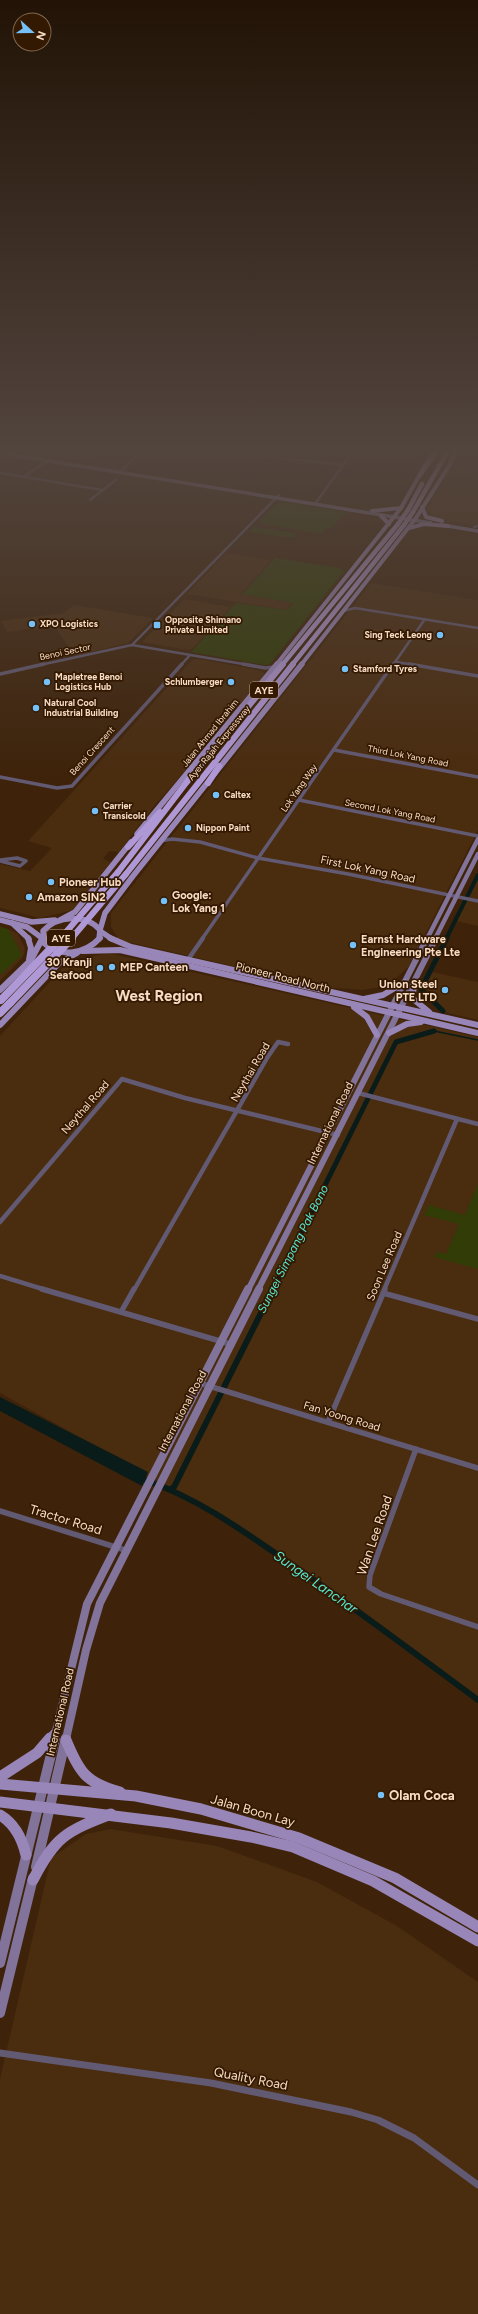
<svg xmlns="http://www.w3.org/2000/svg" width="478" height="2314" viewBox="0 0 478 2314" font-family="Figtree,sans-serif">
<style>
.built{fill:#4a2c0f}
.green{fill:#313c07}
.water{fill:#091c19}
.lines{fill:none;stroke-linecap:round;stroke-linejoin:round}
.stream{stroke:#091c19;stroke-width:1.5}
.canal-far2{stroke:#091c19;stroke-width:4}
.canal-far1{stroke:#091c19;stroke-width:5}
.canal{stroke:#091c19;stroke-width:6}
.minor-far4{stroke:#625972;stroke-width:2.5}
.minor-far3{stroke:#625972;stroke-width:3.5}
.minor-far2{stroke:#625972;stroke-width:4.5}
.minor-far1{stroke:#625972;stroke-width:5.5}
.minor{stroke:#625972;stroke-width:7}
.secondary-far4{stroke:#81739a;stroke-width:3.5}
.secondary-far3{stroke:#81739a;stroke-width:4.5}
.secondary-far2{stroke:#81739a;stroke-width:6}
.secondary-far1{stroke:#81739a;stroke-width:8}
.secondary{stroke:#81739a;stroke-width:10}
.primary-far4{stroke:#9986b9;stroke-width:4}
.primary-far3{stroke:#9986b9;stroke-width:5.5}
.primary-far2{stroke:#9986b9;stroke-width:6}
.primary-far1{stroke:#9986b9;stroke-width:8}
.primary{stroke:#9986b9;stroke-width:11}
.motorway-far2{stroke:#af98d6;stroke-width:4.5}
.motorway-far1{stroke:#af98d6;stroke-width:6}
.motorway{stroke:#af98d6;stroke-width:8}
.motorway-bridge-far2{stroke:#af98d6;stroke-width:4.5}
.motorway-bridge-far1{stroke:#af98d6;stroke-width:6}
.motorway-bridge{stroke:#af98d6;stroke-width:8}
.poi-dot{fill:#75c0f6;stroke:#331901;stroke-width:1.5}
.labels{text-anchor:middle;stroke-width:3.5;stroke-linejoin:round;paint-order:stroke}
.far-poi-label{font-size:9px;font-weight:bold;fill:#f9dcc4;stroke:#331901;text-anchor:start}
.far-street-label{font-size:9px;fill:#f9dcc4;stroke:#331901}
.shield{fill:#331901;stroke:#bea28a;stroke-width:1}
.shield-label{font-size:10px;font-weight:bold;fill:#f9dcc4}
.street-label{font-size:11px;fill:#f9dcc4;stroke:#331901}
.poi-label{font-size:11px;font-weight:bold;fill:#f9dcc4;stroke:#331901;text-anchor:start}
.water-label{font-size:12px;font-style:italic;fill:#55e7d1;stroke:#331901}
.near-street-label{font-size:13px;fill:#f9dcc4;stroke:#331901}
.near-poi-label{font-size:13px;font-weight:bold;fill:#f9dcc4;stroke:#331901;text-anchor:start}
.near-water-label{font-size:14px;font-style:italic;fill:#55e7d1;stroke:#331901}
.district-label{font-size:15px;font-weight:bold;fill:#f9dcc4;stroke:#331901}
</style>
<rect width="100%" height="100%" fill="#3e230a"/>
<g class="built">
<path d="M18 451H135L120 466H115Z"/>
<path d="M459 451H478V525L438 519 426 511Z"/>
<path d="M227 553 271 560 241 594 292 603 286 610 187 594Z"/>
<path d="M371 583 478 600V830L409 966 388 986 362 990 325 987 119 940 111 927V913Z"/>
<path d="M184 599 231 607 192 649 188 650 142 642Z"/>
<path d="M74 605 153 618 128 643 75 656 54 626 7 632 1 621 64 613Z"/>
<path d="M199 659 262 671 265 674 174 784 154 806 119 852 109 851 103 859 111 862 74 910 40 918 0 908V864L30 871 52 848 28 841 192 660Z"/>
<path d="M478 875V926L456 921Z"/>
<path d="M0 926 17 933 25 948 24 954 21 959 0 981Z"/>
<path d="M109 953 478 1037V1701L226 1518 0 1393V1036L69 961Z"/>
<path d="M432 972 478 982V1020L448 1013 424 989Z"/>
<path d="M111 1829 217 1846 317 1882 397 1926 478 1982V2314H0V2079L51 1858 86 1834Z"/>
</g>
<g class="green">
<path d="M284 502 347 512 332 528H327L321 534 258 523 278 503Z"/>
<path d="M254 527 297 533 293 538 249 532Z"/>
<path d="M275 558 340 568V570H345L270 664 265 665 191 652 236 603 287 610 293 603 242 594Z"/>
<path d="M0 927 8 929 22 955 0 975Z"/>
<path d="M478 1183V1269L434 1257 437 1252 446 1254 459 1224 424 1215 429 1205 465 1215Z"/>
</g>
<path class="water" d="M0 1397 148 1472 142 1486 0 1411Z"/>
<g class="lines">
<path class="stream" d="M434 1031 478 1040"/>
<path class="canal-far2" d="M446 939 478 875"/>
<g class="canal-far1">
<path d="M443 1011 421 989 447 938"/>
<path d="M273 1290 396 1042 434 1031"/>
</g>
<g class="canal">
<path d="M145 1480C200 1499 246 1533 294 1566 356 1609 417 1655 478 1700"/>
<path d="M171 1489 174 1487 273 1289"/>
</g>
<g class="minor-far4">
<path d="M219 451 343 465"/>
<path d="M0 473 102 490"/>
<path d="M119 473 141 451"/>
<path d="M24 477 50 459"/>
<path d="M90 500 116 480"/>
<path d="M315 504 353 451"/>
<path d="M474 527 478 526"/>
<path d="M343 611 355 608 478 628"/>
<path d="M132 645 279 495"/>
<path d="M396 662 415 665"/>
<path d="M40 665 132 645 249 665"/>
<path d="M181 665 190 655"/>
<path d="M393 665 425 619"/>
</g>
<g class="minor-far3">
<path d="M243 664 265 668 274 667"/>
<path d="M409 664 478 676"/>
<path d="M0 674 44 664"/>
<path d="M334 750 478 777"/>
<path d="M0 777 57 788 72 786 182 664"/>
<path d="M299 800 478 836"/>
<path d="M160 841 172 839 200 842 258 858 348 874 478 901"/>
<path d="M0 860 17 858 26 861 20 866 0 861"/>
<path d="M202 939 393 664"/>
</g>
<g class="minor-far2">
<path d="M187 961 203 938"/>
<path d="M358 1093 478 1124"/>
<path d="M0 1222 122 1079 185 1098 338 1135"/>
<path d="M0 1276 46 1290"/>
<path d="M134 1290 267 1058 278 1042 288 1044"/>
<path d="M384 1290 457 1119"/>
</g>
<g class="minor-far1">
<path d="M42 1289 230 1344"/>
<path d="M383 1293 478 1319"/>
<path d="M121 1312 134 1289"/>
<path d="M199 1383 478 1468"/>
<path d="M328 1422 385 1289"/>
<path d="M416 1449 370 1575 369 1587 381 1594 478 1627"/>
<path d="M0 1511 125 1550"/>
</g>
<path class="minor" d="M0 2053 211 2083 351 2112 378 2120 414 2138 478 2185"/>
<g class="secondary-far4">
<path d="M0 453 431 523"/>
<path d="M442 525 478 531"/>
</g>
<g class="secondary-far3">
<path d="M427 939 478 839"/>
<path d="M435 939 478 854"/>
</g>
<g class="secondary-far2">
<path d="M248 1290 427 938"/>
<path d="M258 1290 436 938"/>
</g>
<g class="secondary-far1">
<path d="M54 1739 87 1604 248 1289"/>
<path d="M66 1739 86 1650 100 1603 259 1289"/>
</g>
<g class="secondary">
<path d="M36 1867 66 1738"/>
<path d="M0 1963 55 1738"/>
<path d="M0 2013 33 1878"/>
</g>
<g class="primary-far4">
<path d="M422 507 426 517 442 521"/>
<path d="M372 511 401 508"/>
<path d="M381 516 389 524"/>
<path d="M409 528 424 524 448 526"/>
<path d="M276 665 401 508 433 451"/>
<path d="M301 665 416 518 449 466 455 451"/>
</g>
<g class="primary-far3">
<path d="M137 834 277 664"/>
<path d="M0 914 32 922 55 920"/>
<path d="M0 920 27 927 42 938"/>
<path d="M60 920 75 912 131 842"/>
<path d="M12 923 29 939"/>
<path d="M100 930 105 913 133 876 302 664"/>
<path d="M100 931 112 939"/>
<path d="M44 939 43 931C57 916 86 913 100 930L99 939"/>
</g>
<g class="primary-far2">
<path d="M28 938 31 948 29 960"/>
<path d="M44 938V943C61 958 85 954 100 938"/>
<path d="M110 938 131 947 478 1025"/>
<path d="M82 951 120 950 478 1033"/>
<path d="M415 981 412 998 429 1012"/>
<path d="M0 990 31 960 42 939"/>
<path d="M364 999 383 995 405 982"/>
<path d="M354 1007 367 1017 377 1035"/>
<path d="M0 1025 59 963 77 953"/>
<path d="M389 1033 407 1024 421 1022"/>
</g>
<path class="primary-far1" d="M49 1739 56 1731"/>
<g class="primary">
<path d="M66 1740C79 1772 86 1783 120 1792"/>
<path d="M0 1777 37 1753 50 1738"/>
<path d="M0 1784 136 1796 201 1809 299 1838 395 1878 478 1927"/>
<path d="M0 1802 171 1823 251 1837 293 1847 373 1881 478 1941"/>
<path d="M0 1815C15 1824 22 1838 26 1855"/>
<path d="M33 1880C55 1837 66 1831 111 1814"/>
</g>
<g class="motorway-far2">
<path d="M420 475 437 451"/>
<path d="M408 510 422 484"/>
<path d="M413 512 448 451"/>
<path d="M282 665 398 524"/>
<path d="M292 665 404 525"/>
</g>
<g class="motorway-far1">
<path d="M208 783 219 766"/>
<path d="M128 847 160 812"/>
<path d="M118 872 186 783 283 664"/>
<path d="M126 874 293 664"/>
</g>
<path class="motorway" d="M0 1013 10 1003"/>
<g class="motorway-bridge-far2">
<path d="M398 524 408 510"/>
<path d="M404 525 413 512"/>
</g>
<g class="motorway-bridge-far1">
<path d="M60 939 118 872"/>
<path d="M71 939 126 874"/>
</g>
<g class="motorway-bridge">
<path d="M1 1000 61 938"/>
<path d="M10 1003 72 938"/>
</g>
</g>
<linearGradient id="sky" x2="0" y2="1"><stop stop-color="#221306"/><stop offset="0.58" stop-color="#52453e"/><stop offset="1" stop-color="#52453e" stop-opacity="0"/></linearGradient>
<rect width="478" height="775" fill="url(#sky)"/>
<g class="poi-dot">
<circle cx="32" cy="624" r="4"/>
<rect x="153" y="621" width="8" height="8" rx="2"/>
<circle cx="440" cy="635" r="4"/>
<circle cx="345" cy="669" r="4"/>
<circle cx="47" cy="682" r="4"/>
<circle cx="231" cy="682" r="4"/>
<circle cx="36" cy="708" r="4"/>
<circle cx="216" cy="795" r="4"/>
<circle cx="95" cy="811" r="4"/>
<circle cx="188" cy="828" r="4"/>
<circle cx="51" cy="882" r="4"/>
<circle cx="29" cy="897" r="4"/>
<circle cx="164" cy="901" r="4"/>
<circle cx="353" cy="945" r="4"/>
<circle cx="112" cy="967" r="4"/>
<circle cx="100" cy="968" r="4"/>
<circle cx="445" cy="990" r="4"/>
<circle cx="381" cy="1795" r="4"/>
</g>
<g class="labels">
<g class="far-poi-label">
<text x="165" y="623">Opposite Shimano<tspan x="165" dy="10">Private Limited</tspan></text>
<text x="40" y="627">XPO Logistics</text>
<text x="432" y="638" text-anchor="end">Sing Teck Leong</text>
<text x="353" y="672">Stamford Tyres</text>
<text x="55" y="680">Mapletree Benoi<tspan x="55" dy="10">Logistics Hub</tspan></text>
<text x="223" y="685" text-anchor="end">Schlumberger</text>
<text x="44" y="706">Natural Cool<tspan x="44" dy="10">Industrial Building</tspan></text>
<text x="224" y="798">Caltex</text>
<text x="103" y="809">Carrier<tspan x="103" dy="10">Transicold</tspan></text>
<text x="196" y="831">Nippon Paint</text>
</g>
<g class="far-street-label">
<text transform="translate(65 652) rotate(-12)" y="3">Benoi Sector</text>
<text transform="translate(210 733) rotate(-51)" y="3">Jalan Ahmad Ibrahim</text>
<text transform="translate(219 743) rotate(-51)" y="3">Ayer Rajah Expressway</text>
<text transform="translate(92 751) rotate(-48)" y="3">Benoi Crescent</text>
<text transform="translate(408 756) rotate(11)" y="3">Third Lok Yang Road</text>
<text transform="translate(299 788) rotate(-55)" y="3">Lok Yang Way</text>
<text transform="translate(390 811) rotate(11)" y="3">Second Lok Yang Road</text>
</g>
<g class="shield">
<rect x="250" y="682" width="28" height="16" rx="3"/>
<rect x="47" y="930" width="28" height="16" rx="3"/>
</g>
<g class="shield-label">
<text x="264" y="694">AYE</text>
<text x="61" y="942">AYE</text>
</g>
<g class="street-label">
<text transform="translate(368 869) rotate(12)" y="4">First Lok Yang Road</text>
<text transform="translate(283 977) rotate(14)" y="4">Pioneer Road North</text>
<text transform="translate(250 1072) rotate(-60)" y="4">Neythai Road</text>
<text transform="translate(85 1107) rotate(-49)" y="4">Neythal Road</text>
<text transform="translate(330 1123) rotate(-64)" y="4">International Road</text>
<text transform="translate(384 1266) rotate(-67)" y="4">Soon Lee Road</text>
<text transform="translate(182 1411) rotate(-62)" y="4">International Road</text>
<text transform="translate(342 1416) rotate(17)" y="4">Fan Yoong Road</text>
<text transform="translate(60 1712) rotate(-77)" y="4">International Road</text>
</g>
<g class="poi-label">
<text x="59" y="886">Pioneer Hub</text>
<text x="172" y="899">Google:<tspan x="172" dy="13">Lok Yang 1</tspan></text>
<text x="37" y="901">Amazon SIN2</text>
<text x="361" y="943">Earnst Hardware<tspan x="361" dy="13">Engineering Pte Lte</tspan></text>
<text x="92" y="966" text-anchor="end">30 Kranji<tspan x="92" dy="13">Seafood</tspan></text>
<text x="120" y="971">MEP Canteen</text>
<text x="437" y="988" text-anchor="end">Union Steel<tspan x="437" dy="13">PTE LTD</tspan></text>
</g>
<g class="water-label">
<text transform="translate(293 1249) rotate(-63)" y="4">Sungei Simpang Pak Bono</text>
</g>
<g class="near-street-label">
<text transform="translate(66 1519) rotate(17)" y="5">Tractor Road</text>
<text transform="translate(374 1535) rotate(-71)" y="5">Wan Lee Road</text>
<text transform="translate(253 1810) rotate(16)" y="5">Jalan Boon Lay</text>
<text transform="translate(251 2078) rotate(11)" y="5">Quality Road</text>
</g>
<g class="near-poi-label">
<text x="389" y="1800">Olam Coca</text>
</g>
<g class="near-water-label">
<text transform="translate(316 1582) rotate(35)" y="5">Sungei Lanchar</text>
</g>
<g class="district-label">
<text x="159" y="1001">West Region</text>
</g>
</g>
<g transform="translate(32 32) rotate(111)"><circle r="19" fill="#331901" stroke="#82674f"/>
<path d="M0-3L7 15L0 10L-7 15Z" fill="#75c0f6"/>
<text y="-6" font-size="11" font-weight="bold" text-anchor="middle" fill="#f9dcc4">N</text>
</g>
</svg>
